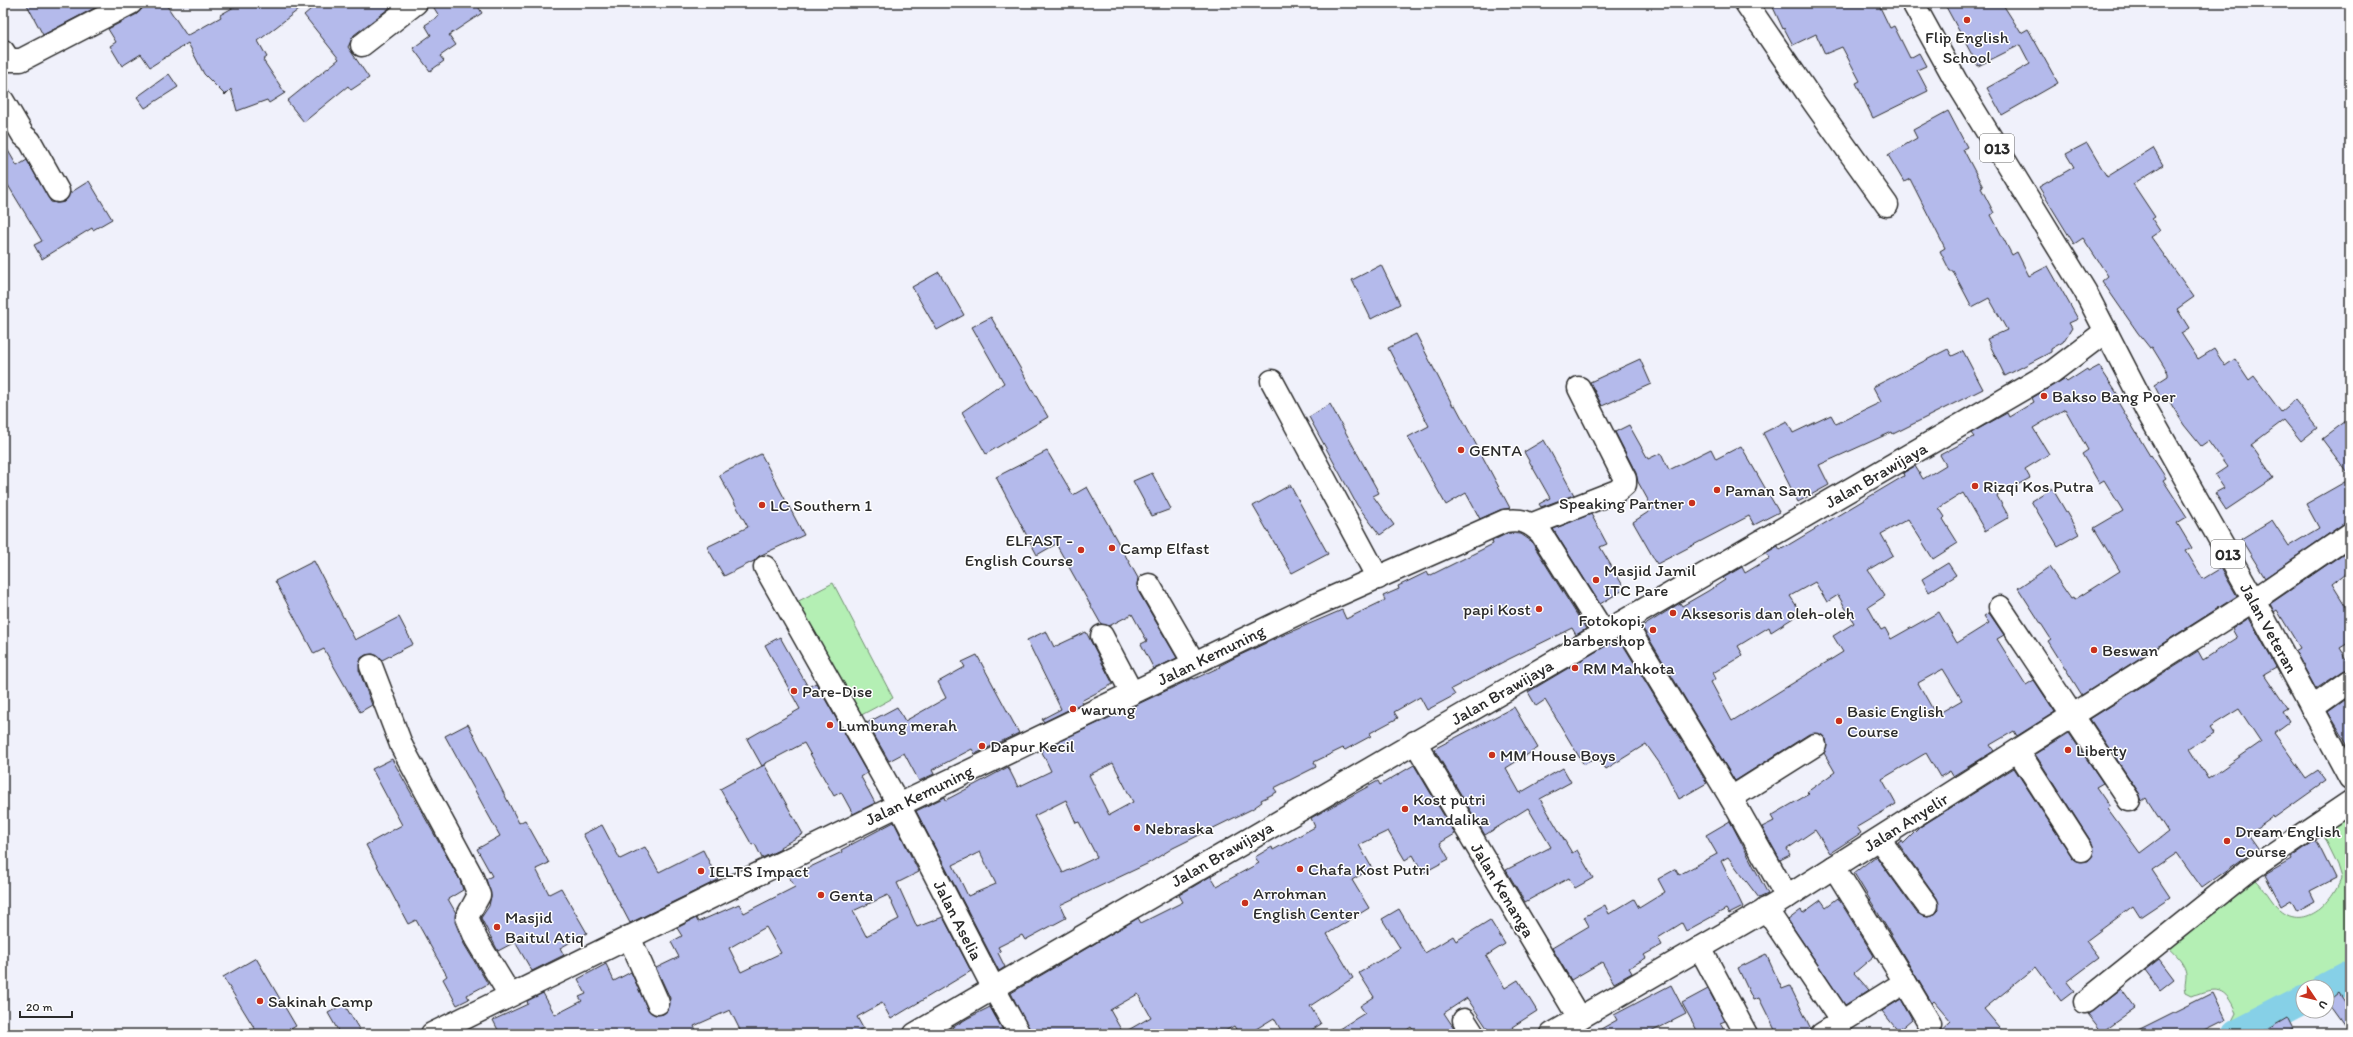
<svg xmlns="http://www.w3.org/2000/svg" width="2353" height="1037" viewBox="0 0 2353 1037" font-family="Itim,sans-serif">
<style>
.green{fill:#b4efb4;stroke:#708d70}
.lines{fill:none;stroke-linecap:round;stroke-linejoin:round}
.river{stroke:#86d0e7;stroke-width:31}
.building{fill:#b4baeb;stroke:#2b2b2b;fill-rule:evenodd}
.minor-casing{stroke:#2b2b2b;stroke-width:25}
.major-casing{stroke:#2b2b2b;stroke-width:25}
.minor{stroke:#fff;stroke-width:22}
.major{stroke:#fff;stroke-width:22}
.poi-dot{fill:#c8321e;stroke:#fff;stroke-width:1.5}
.labels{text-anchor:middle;stroke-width:3;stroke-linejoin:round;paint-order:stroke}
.shield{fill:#fff;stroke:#6b6b6b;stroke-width:1}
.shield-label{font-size:16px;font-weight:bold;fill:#2b2b2b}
.poi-label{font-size:17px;fill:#2b2b2b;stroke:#fff;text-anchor:start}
.street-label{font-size:17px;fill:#2b2b2b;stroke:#fff}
</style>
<rect width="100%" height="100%" fill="#f0f1fb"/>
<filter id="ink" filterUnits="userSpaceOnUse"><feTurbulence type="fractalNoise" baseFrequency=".025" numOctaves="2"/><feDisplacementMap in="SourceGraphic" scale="8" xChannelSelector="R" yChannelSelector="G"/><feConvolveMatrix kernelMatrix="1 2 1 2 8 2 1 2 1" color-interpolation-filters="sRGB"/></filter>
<g filter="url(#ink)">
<g class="green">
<path d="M833 583 893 698 854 719 791 605Z"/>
<path d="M2350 802V976L2327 988 2303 987V1000L2290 1007 2256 1034H2225L2236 1012C2225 987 2217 986 2192 996L2186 993C2184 985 2186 981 2186 974 2186 961 2170 949 2161 941L2255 879C2265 888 2270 902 2280 910 2305 932 2333 900 2341 878L2337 865 2317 824Z"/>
</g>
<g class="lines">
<g class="river">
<path d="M2327 988 2350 976"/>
<path d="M2237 1034 2303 1000"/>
</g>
</g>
<g class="building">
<path d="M26 3H104L43 35Z"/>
<path d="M143 3H165L187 36 221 17 220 15 241 3H307L258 41 267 57 263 60 285 93 269 103 267 100 237 111 231 89 225 95 204 74 188 43 150 67 141 54 122 66 110 46 116 42 108 29 137 14 142 9Z"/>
<path d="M318 3H396L354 35 348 47 369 78 351 90 348 86 304 122 287 101 339 59 304 15Z"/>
<path d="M431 3H476L482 13 449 35 456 45 440 56 444 61 430 71 413 48 431 35 425 25 439 16Z"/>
<path d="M1771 3H1878L1890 28 1894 26 1910 58 1919 53 1926 66 1917 70 1928 91 1873 118 1856 83 1860 81 1842 47 1825 54 1816 34 1793 45 1784 28 1783 29Z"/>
<path d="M1944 3H2002L2021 33 2028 29 2058 83 2002 115 1987 88 2030 64 2020 45 1978 66Z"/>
<path d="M169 74 178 87 145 108 137 97Z"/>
<path d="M1948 111 1967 147 1963 149 1983 187 1981 188 1994 213 1991 215 2012 255 2017 252 2029 276 2048 266 2078 319 2069 323 2072 328 2063 342 2051 349V352L2005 376 1987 339 2007 330 1989 298 1972 307 1953 271H1950L1940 251 1945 248 1910 179 1904 182 1888 155 1917 138 1913 130Z"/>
<path d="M3 142 17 166 27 160 51 202 57 203 64 202 70 193 89 181 112 219 93 230 92 228 42 259 34 245 42 241 3 177Z"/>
<path d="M2087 143 2107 177 2153 148 2163 165 2133 184 2155 217 2152 219 2160 231 2151 237 2194 297 2177 309 2189 328 2181 333 2198 359 2214 349 2225 366 2235 359 2249 380 2254 376 2281 412 2295 400 2317 428 2301 441 2284 420 2251 445 2274 478 2226 510 2215 493 2224 488 2215 475 2227 467 2208 441 2201 446 2184 425 2168 399 2163 402 2154 385 2168 376V373L2152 347 2150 348 2138 333 2102 281 2108 276 2083 238 2074 244 2039 187 2074 167 2066 154Z"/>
<path d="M1381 265 1400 304 1371 319 1352 280Z"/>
<path d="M939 272 964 315 937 330 912 287Z"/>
<path d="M991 317 1048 417 986 454 962 412 1004 383 972 327Z"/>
<path d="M1416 334 1453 406 1455 405 1510 508 1500 510 1480 519 1466 493 1446 505 1408 437 1429 426 1388 348Z"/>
<path d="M1948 349 1952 356 1963 351 1983 389 1893 434 1892 432 1819 465 1829 485 1798 502 1763 433 1787 421 1793 433 1831 415 1836 424 1881 402 1873 387Z"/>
<path d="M1640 359 1651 384 1602 406 1590 382Z"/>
<path d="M2099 366 2118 395 2115 397 2150 456 2151 455 2166 478 2163 480 2187 517 2177 523 2192 548 2186 551 2203 579 2221 568 2237 596 2082 695 2048 641 2051 639 2018 588 2049 567 2071 599 2073 598 2074 600 2120 571 2094 528 2123 511 2104 480 2099 483 2082 454 2088 450 2065 409 2033 428 2049 454 2025 469 2030 478 1997 496 2009 517 1985 531 1963 493 1939 508 1945 517 1943 519 1958 543 1933 559 1908 519 1881 534 1893 555 1868 570 1885 596 1868 607 1881 630 1885 628 1891 639 1939 612 1957 643 1989 623 1984 616 1989 613 2004 635 1997 639 2026 685 2034 680 2055 712 2017 736 2014 731 1990 745 1994 751 1953 776 1950 771 1940 777 1926 753 1882 779 1896 804 1857 827 1861 833 1830 853 1815 830 1787 849 1790 855 1780 860 1762 827 1774 821 1771 816 1809 794 1807 792 1835 772 1824 753 1827 745 1826 739 1820 734H1809L1735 781 1642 627 1680 603 1682 606 1708 591 1725 580 1723 578 1742 567 1745 573 1770 558 1766 553 1778 546 1780 550 1904 476 1903 473 1915 466 1923 479 1946 465 1940 455 1974 437 1971 433 2007 413 2009 417 2034 402 2032 398 2064 379 2067 382 2087 369 2088 372ZM1815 582 1827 602 1838 595 1854 623 1833 636 1843 652 1732 721 1711 682 1716 679 1713 673 1743 655 1738 646 1769 627 1771 632 1801 613 1790 596ZM1943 669 1962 700 1936 715 1918 683Z"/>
<path d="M1330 404 1379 493 1373 496 1394 525 1380 535 1357 505 1309 417Z"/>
<path d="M2350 418V476L2322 439Z"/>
<path d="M1629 425 1648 459 1661 453 1669 470 1711 449 1716 459 1741 446 1779 512 1754 525 1749 516 1657 564 1633 522 1653 509 1638 482 1636 473 1615 432Z"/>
<path d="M1544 440 1574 495 1541 507 1539 504 1550 498 1524 452Z"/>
<path d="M1047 451 1073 495 1087 487 1138 578 1137 585 1138 591 1177 658 1154 669 1141 644 1147 641 1132 614 1109 626 1101 624 1056 544 1037 555 996 477Z"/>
<path d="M761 454 804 535 759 556 754 561 724 576 707 547 748 527 719 475Z"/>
<path d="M1152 473 1171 509 1152 516 1133 481Z"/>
<path d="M2350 479V522L2343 524 2265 578 2241 539 2272 520 2289 546 2319 528 2306 504Z"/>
<path d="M1290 485 1328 554 1292 573 1253 506Z"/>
<path d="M2052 488 2079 534 2058 546 2031 501Z"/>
<path d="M1591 514 1607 544 1600 547 1625 589 1600 604 1553 529Z"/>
<path d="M1508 533 1521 534 1531 541 1586 629 1576 635 1572 628 1505 661 1451 689 1455 695 1427 710 1420 697 1394 712 1398 718 1370 733 1371 736 1345 750 1343 748 1314 762 1316 767 1274 788 1277 792 1261 800 1262 802 1252 809 1173 848 1147 864 1060 905 1066 918 1025 940 1022 935 998 947 1001 952 998 953 1005 967 999 971 916 811 945 797 946 800 1008 767 1018 787 1051 771 1041 750 1193 678 1194 679 1220 667 1219 666 1236 657 1281 636 1342 610 1346 619 1385 600 1383 596 1399 589 1398 586 1427 572 1429 576 1493 544 1492 541ZM1113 763 1133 802 1109 815 1089 775ZM1066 800 1076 823 1079 822 1097 857 1063 873 1034 816ZM980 852 996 884 968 896 953 865Z"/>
<path d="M2350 549V570L2332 584 2350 613V642L2340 648 2350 664V669L2343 671 2316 689 2295 651 2300 648 2277 610 2274 612 2270 604Z"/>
<path d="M314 561 355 640 399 617 413 644 382 660 373 654 366 655 361 658 359 670 372 705 360 712 324 649 314 654 275 581Z"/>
<path d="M1948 563 1956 575 1929 592 1922 579Z"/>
<path d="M2249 618 2276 667 2264 674 2287 708 2282 711 2289 722 2274 733 2306 778 2318 770 2326 781 2274 818 2273 816 2248 834 2258 848 2202 888 2177 853 2152 870 2170 897 2140 917 2133 906 2086 941 2099 958 2067 982 2074 991 2061 1001 2036 967 1984 1009 2005 1034H1937L1951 1021 1934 1001 1932 1003 1854 873 1876 856 1917 913 1928 917 1934 915 1939 910 1937 898 1898 843 1901 841 1903 844 1920 827 2014 768 2072 857 2077 861H2088L2093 855 2092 843 2035 754 2069 733 2103 783 2096 787 2110 807 2108 809 2140 853 2168 832 2146 798 2142 801 2139 793 2090 719 2198 651 2203 660 2237 638 2232 629ZM2239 709 2261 742 2208 779 2189 749 2214 733 2210 727Z"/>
<path d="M1046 631 1054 647 1086 632 1113 684 1081 701 1082 703 1044 722 1042 719 1061 709 1027 640Z"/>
<path d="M780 637 808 687 816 683 867 773 861 777 875 803 853 814 841 792 834 796 804 743 764 764 803 834 780 847 781 849 762 858 755 844 752 845 720 789 764 765 762 766 747 739 800 709 765 645Z"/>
<path d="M1619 638 1707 783 1679 799 1665 771 1646 744 1606 769 1597 756 1584 765 1545 700 1536 706 1528 692Z"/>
<path d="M977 655 1019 733 975 754 972 749 932 770 934 774 919 781 904 753 889 761 867 723 897 707 905 721 946 698 938 682 965 667 962 662Z"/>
<path d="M2345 700 2350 708V748L2328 712Z"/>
<path d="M1514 707 1538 748 1506 768 1520 793 1563 768 1571 782 1540 799 1572 853 1577 850 1593 878 1575 888 1569 878 1525 902 1506 870 1551 847 1528 808 1485 835 1434 749Z"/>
<path d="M468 724 519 823 525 820 549 863 536 869 549 894 561 888 587 933 560 948 564 955 532 971 515 942 498 951 481 918 489 906 491 896 486 879 492 876 477 849 500 836 445 736Z"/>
<path d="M392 759 460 880 463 890 448 899 456 913 455 922 464 944 488 984 467 995 469 999 457 1005 443 979 447 976 416 920 408 924 366 845 402 825 372 769Z"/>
<path d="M1414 765 1455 834 1440 843 1449 859 1423 873 1413 855 1405 860 1388 831 1359 845 1372 868 1352 880 1369 908 1327 934 1353 978 1310 1006 1321 1024 1305 1034H1283L1274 1018 1248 1034H1239L1234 1026 1220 1034H1031L1011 993 1138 918 1141 923 1183 902 1179 895 1211 876 1217 886 1259 863 1255 857 1272 847 1273 850 1315 827 1311 818 1378 781 1380 785ZM1138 994 1151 1017 1123 1033 1110 1010Z"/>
<path d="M1730 821 1768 894 1759 898 1728 857 1721 861 1743 907 1729 914 1726 909 1686 931 1682 923 1658 938 1662 945 1644 955 1646 958 1629 968 1632 973 1614 983 1602 962 1571 980 1552 948 1589 926 1584 917 1605 905 1609 914 1634 899 1639 908 1665 892 1658 879 1676 869 1679 875 1717 854 1706 835Z"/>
<path d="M894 822 919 872 897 883 917 927 943 917 971 971 891 1019 882 1003 857 1017 863 1028 852 1034H742L730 1010 694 1026 698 1034H500L493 1020 528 1004 527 1001 543 993 555 1015 582 1001 579 997 586 994 578 979 606 964 614 981 631 972 647 1008 656 1015 663 1014 668 1010 670 998 656 968 679 957 671 942 682 936 677 928 696 918 698 922 739 904 744 913 795 887 789 877 842 852 841 850ZM888 895 899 919 866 936 853 911ZM766 927 781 953 741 972 729 948Z"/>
<path d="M602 825 620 859 645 847 659 872 703 850 718 880 630 923 583 834Z"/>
<path d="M2316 840 2335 878 2310 891 2315 901 2297 911 2291 900 2281 906 2265 875 2291 860 2290 858Z"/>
<path d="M1838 898 1874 956 1854 973 1869 990 1845 1005 1788 920 1801 910 1803 913 1821 900 1826 907Z"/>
<path d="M1399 909 1425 953 1453 936 1456 941 1490 920 1505 944 1486 956 1505 988 1518 980 1537 1011 1512 1027 1517 1034H1491L1467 998 1444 1013 1458 1034H1416L1411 1027 1401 1034H1331L1365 1013 1360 1006 1374 997 1359 973 1400 948 1382 919Z"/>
<path d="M1766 954 1782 989 1790 986 1811 1029 1810 1034H1777L1759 998 1753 1000 1738 968Z"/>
<path d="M256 958 296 1026 283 1034H258L223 977Z"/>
<path d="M2159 959 2174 979 2160 990 2145 970Z"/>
<path d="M1671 985 1686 1014 1647 1034H1592L1617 1020 1614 1015Z"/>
<path d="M1708 989 1725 1021 1720 1023 1726 1034H1699L1682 1003Z"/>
<path d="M2121 989 2135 1008 2102 1032 2088 1014Z"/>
<path d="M2212 993 2225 1020 2197 1034H2130Z"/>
<path d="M2338 993 2350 1011V1034L2327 1002Z"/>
<path d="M1901 999 1912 1019 1898 1031 1882 1011Z"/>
<path d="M344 1004 362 1034H340L328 1013Z"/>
<path d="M990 1007 1005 1034H942L968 1018Z"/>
<path d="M2288 1017 2294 1029 2285 1034H2259Z"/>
</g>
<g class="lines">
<defs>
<g id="minor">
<path d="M1746 3 1815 104 1887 205"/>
<path d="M362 45 416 3"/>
<path d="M3 51 9 60H21L131 3"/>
<path d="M3 101 23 135 30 141 58 191"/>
<path d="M1272 381 1378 578"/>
<path d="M1533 524 1617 491 1625 484V479L1579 388"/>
<path d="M765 567 899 805 993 987 1019 1034"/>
<path d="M1149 585 1194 663"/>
<path d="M2000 607 2129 800"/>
<path d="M1624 622 1731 798 1787 897"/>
<path d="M1102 636 1132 693"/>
<path d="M371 666 402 747 471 875 479 895 467 917 476 939 510 995"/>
<path d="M2312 708 2350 681"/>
<path d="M1415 742 1579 1018"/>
<path d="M2018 751 2082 850"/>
<path d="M1731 798 1815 745"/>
<path d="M1879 839 1927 905"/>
<path d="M1766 909 1842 1022"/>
<path d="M629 937 658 1003"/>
<path d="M1700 948 1746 1034"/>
<path d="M1905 982 1930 1024"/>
<path d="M2085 1002 2248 871 2350 802"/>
<path d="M1464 1020 1473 1034"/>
<path d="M432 1034 899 805 1311 607 1505 521C1521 519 1529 521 1541 533L1604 633"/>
<path d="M1552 1034 1776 904 2254 600 2350 534"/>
<path d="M1822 1034 1905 982 1834 867"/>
</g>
<g id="major">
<path d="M1913 3 1956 81 2085 291 2146 409 2254 600 2350 778"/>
<path d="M915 1034 2052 372 2106 331"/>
</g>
</defs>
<use href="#minor" class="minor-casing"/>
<use href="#major" class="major-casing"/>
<use href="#minor" class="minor"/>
<use href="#major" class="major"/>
</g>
</g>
<g class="poi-dot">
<circle cx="1967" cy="20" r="4"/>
<circle cx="2044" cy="396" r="4"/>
<circle cx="1461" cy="450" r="4"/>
<circle cx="1975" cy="486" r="4"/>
<circle cx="1717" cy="490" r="4"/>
<circle cx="1692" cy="503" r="4"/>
<circle cx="762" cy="505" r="4"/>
<circle cx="1112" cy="548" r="4"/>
<circle cx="1081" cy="550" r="4"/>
<circle cx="1596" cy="580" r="4"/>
<circle cx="1539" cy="609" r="4"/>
<circle cx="1673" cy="613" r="4"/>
<circle cx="1653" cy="630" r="4"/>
<circle cx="2094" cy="650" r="4"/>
<circle cx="1575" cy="668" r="4"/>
<circle cx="794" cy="691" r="4"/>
<circle cx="1073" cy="709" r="4"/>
<circle cx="1839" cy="721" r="4"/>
<circle cx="830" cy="725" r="4"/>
<circle cx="982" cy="746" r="4"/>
<circle cx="2068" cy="750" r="4"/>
<circle cx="1492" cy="755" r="4"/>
<circle cx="1405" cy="809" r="4"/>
<circle cx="1137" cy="828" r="4"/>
<circle cx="2227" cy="841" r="4"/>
<circle cx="1300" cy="869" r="4"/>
<circle cx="701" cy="871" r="4"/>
<circle cx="821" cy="895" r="4"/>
<circle cx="1245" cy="903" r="4"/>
<circle cx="497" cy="927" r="4"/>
<circle cx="260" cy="1001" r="4"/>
</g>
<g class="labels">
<g class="shield">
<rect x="1980" y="134" width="34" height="28" rx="3"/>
<rect x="2211" y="540" width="34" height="28" rx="3"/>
</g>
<g class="shield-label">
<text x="1997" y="154">013</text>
<text x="2228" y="560">013</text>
</g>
<g class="poi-label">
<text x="1967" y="43" text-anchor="middle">Flip English<tspan x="1967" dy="20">School</tspan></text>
<text x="2052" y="402">Bakso Bang Poer</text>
<text x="1469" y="456">GENTA</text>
<text x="1983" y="492">Rizqi Kos Putra</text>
<text x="1725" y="496">Paman Sam</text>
<text x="1684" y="509" text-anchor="end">Speaking Partner</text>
<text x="770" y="511">LC Southern 1</text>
<text x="1073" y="546" text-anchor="end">ELFAST -<tspan x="1073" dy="20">English Course</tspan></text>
<text x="1120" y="554">Camp Elfast</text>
<text x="1604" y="576">Masjid Jamil<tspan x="1604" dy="20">ITC Pare</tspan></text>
<text x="1531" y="615" text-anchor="end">papi Kost</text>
<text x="1681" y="619">Aksesoris dan oleh-oleh</text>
<text x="1645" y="626" text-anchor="end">Fotokopi,<tspan x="1645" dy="20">barbershop</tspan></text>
<text x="2102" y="656">Beswan</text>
<text x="1583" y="674">RM Mahkota</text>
<text x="802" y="697">Pare-Dise</text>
<text x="1081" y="715">warung</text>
<text x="1847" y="717">Basic English<tspan x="1847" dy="20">Course</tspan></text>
<text x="838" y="731">Lumbung merah</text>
<text x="990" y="752">Dapur Kecil</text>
<text x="2076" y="756">Liberty</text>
<text x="1500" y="761">MM House Boys</text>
<text x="1413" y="805">Kost putri<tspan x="1413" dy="20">Mandalika</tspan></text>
<text x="1145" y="834">Nebraska</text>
<text x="2235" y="837">Dream English<tspan x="2235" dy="20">Course</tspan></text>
<text x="1308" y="875">Chafa Kost Putri</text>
<text x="709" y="877">IELTS Impact</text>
<text x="1253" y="899">Arrohman<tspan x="1253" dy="20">English Center</tspan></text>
<text x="829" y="901">Genta</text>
<text x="505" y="923">Masjid<tspan x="505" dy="20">Baitul Atiq</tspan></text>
<text x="268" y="1007">Sakinah Camp</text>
</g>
<g class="street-label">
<text transform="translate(1876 475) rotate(-30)" y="6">Jalan Brawijaya</text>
<text transform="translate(2269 628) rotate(61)" y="6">Jalan Veteran</text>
<text transform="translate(1211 655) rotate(-26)" y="6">Jalan Kemuning</text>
<text transform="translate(1502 692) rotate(-30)" y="6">Jalan Brawijaya</text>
<text transform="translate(919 795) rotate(-26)" y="6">Jalan Kemuning</text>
<text transform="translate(1906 822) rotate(-32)" y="6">Jalan Anyelir</text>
<text transform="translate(1222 854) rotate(-30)" y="6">Jalan Brawijaya</text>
<text transform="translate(1503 890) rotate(59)" y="6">Jalan Kenanga</text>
<text transform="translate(958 920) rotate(63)" y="6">Jalan Aselia</text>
</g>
</g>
<rect width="2353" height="1037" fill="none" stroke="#fff" stroke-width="16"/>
<rect x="8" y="8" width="2337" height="1021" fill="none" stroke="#2b2b2b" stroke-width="1.5" filter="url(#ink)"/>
<g transform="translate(2315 999) rotate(125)"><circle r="19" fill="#ffffff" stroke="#aaaaaa"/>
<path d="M0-3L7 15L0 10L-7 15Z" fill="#c8321e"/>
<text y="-6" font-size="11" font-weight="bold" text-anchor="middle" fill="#2b2b2b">U</text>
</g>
<path d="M20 1011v6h52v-6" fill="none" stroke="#2b2b2b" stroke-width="2"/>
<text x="26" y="1011" font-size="12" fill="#2b2b2b" stroke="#ffffff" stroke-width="3" paint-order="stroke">20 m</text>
</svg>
